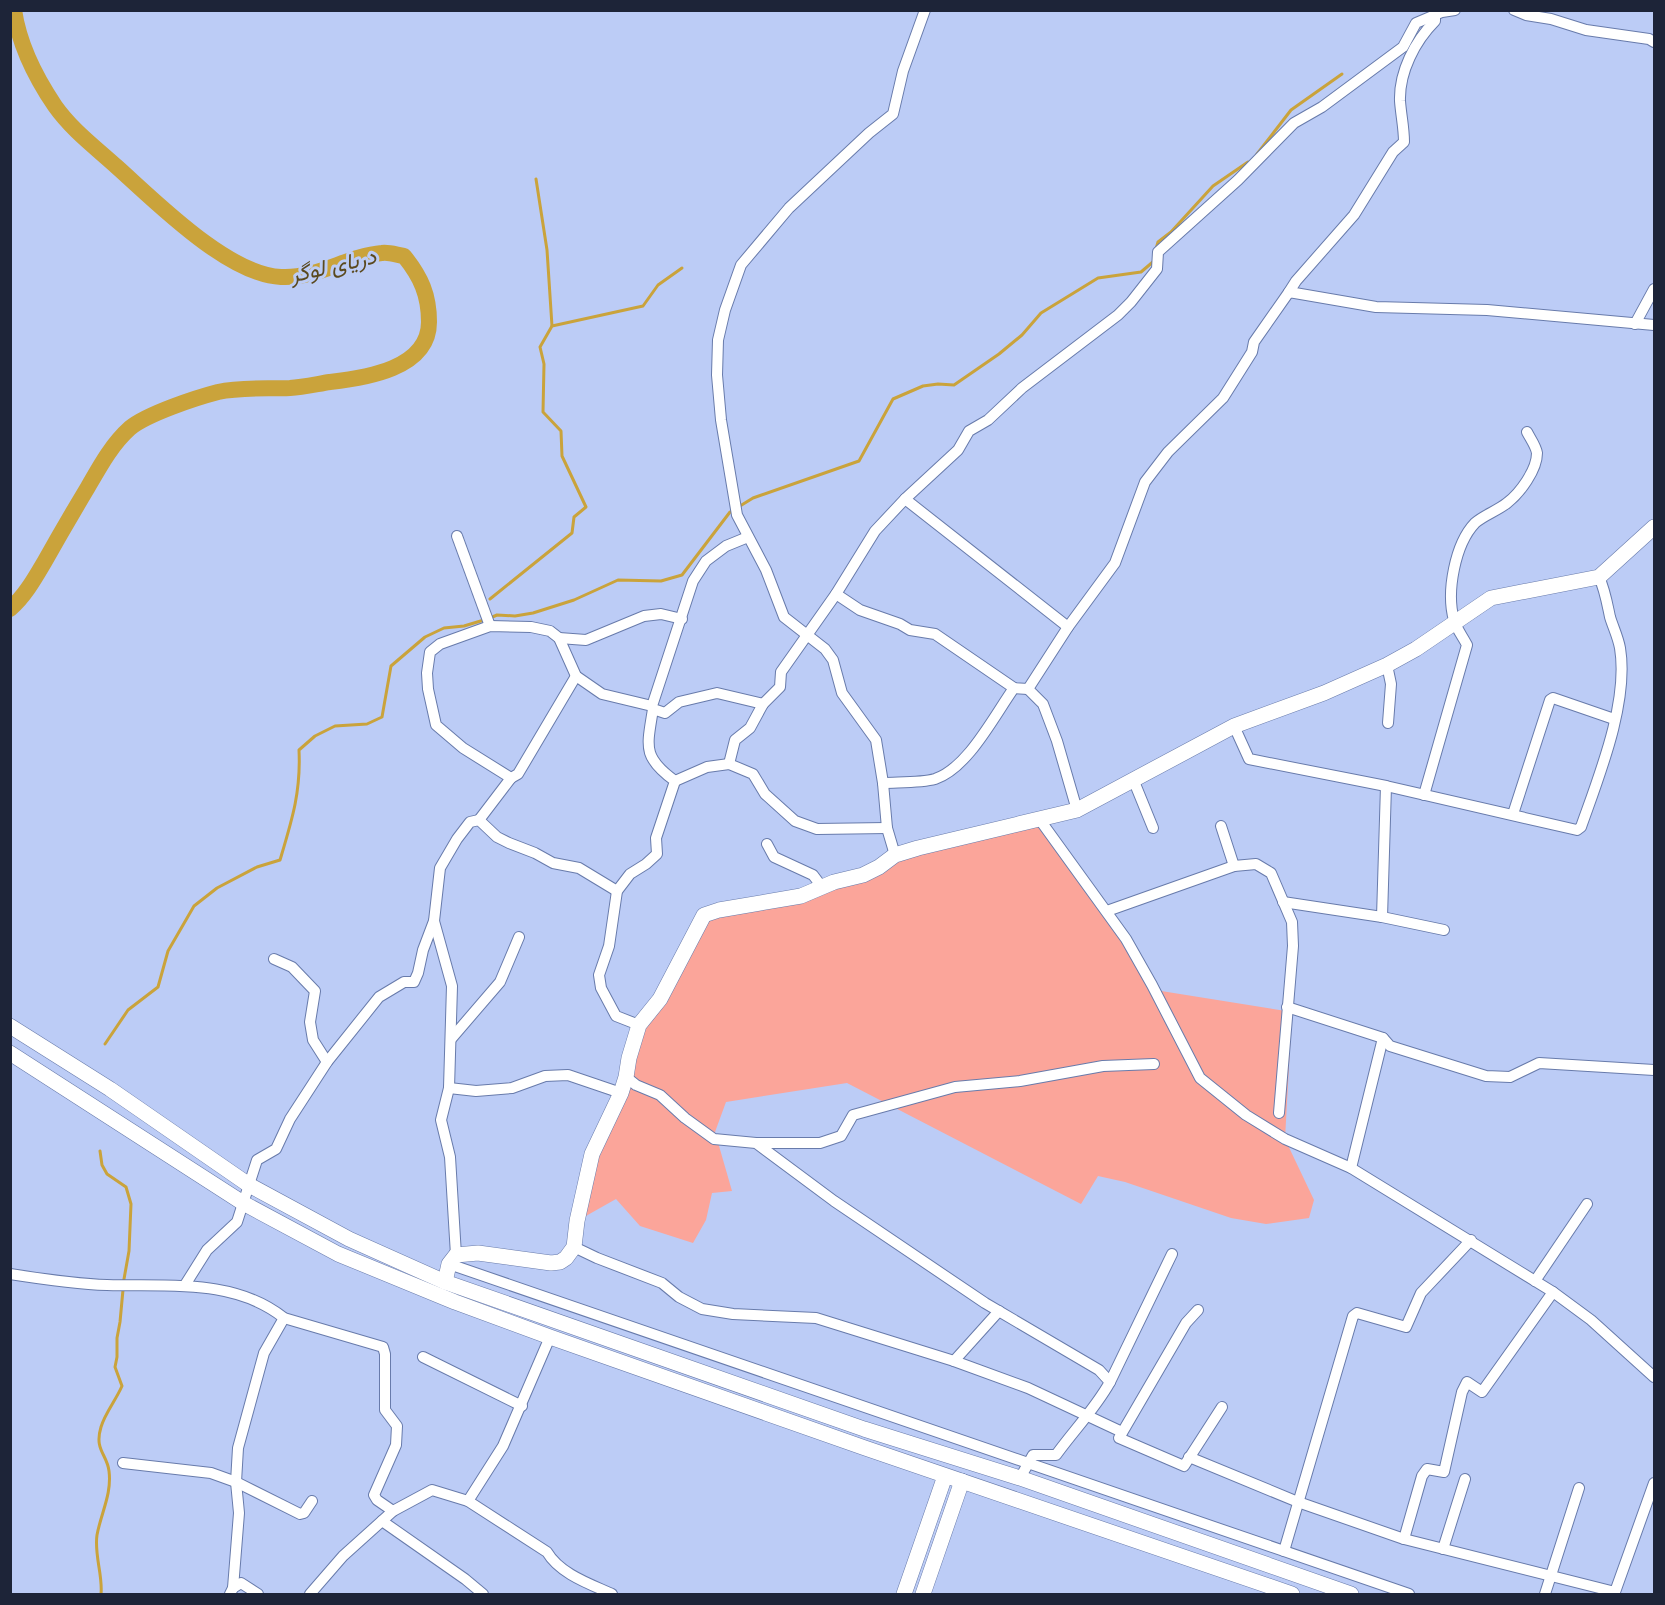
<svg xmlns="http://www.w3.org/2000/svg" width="1665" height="1605" viewBox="0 0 1665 1605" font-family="Poppins,Vazirmatn,sans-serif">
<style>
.green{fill:#fba59a}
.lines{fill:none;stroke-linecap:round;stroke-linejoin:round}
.stream{stroke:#caa33b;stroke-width:3}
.river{stroke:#caa33b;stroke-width:16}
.street-casing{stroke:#687bab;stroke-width:12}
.secondary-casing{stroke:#687bab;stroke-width:16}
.street{stroke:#fff;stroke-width:10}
.secondary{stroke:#fff;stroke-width:15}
.labels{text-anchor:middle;stroke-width:6;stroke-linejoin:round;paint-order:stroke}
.water-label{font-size:22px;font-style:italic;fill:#5a491f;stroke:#bcccf6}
</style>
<rect width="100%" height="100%" fill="#bcccf6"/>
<path class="green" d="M1040 820 1155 990 1292 1012 1285 1139 1314 1200 1309 1218 1266 1224 1231 1218 1125 1182 1098 1176 1081 1204 847 1083 726 1102 715 1132 732 1191 712 1193 706 1220 693 1243 640 1226 616 1199 577 1221 629 1058 704 915 801 896 879 867Z"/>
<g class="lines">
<g class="stream">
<path d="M1257 154 1291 110 1342 74"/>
<path d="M536 179 547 250 552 326"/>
<path d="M1156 249 1158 242 1171 232 1213 186 1248 162"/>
<path d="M740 506 753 498 859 461 893 399 923 386 938 384 954 385 999 354 1022 335 1041 313 1098 278 1141 272 1154 261"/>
<path d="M490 599 572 533 574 517 586 507 562 456 561 431 543 412 544 364 540 347 552 326 643 306 658 285 682 268"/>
<path d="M490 618 497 615 515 616 533 613 574 600 618 580 661 581 682 575 730 512 734 510"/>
<path d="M105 1044 128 1010 158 987 168 951 194 906 217 888 257 867 280 860C292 820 301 792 299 750L315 736 335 726 367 724 382 717 391 666 425 637 444 628 464 626 484 620"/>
<path d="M100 1151 102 1165 107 1174 126 1187 131 1204 129 1251 124 1279 120 1322 117 1338V1357L115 1367 122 1386C116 1400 105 1413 101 1427 94 1450 107 1454 109 1471 112 1494 101 1513 97 1535 94 1555 103 1575 101 1594"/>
</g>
<path class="river" d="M10 609C25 596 35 578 45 561 59 536 73 512 88 487 100 466 112 444 130 428 147 414 195 398 218 392 241 387 266 389 290 388 303 387 317 384 330 382 365 378 429 369 429 322 429 295 421 277 404 256 397 255 389 252 382 253 347 256 317 279 281 277 228 275 155 201 117 167 95 147 72 130 55 106 36 78 19 44 14 10"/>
<defs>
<g id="street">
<path d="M1514 10 1526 15 1551 19 1586 30 1649 39 1654 42"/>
<path d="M1289 292 1296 281 1354 215 1393 152 1404 142C1404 128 1401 115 1400 101 1399 72 1415 41 1435 21V15"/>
<path d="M1635 324 1654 289"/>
<path d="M905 499 1068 627"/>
<path d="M457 536 490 626"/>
<path d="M836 594 860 610 900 624 910 630 935 634 1014 688 1028 689"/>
<path d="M559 638 586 640 644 616 661 614 682 619"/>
<path d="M1387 665 1391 684 1388 723"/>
<path d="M652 706 693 581 706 561 726 546 748 537"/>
<path d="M1234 726 1249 759 1386 786 1577 830 1581 827C1599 776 1629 702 1620 648 1618 637 1613 627 1610 617 1607 603 1605 590 1599 577"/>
<path d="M729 764 735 740 750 728 763 704 780 687 781 672 836 594 875 531 905 499 958 450 969 431 988 420 1022 388 1118 315 1131 302 1157 269 1158 252 1238 180 1294 123 1322 107 1403 47 1416 23 1442 12 1455 10"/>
<path d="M511 778 463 748 436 725 428 689 427 673 430 652 440 644 490 626 531 627 550 631 559 638 576 676 602 694 652 706 653 709 665 713 679 702 717 693 763 704"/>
<path d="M1133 779 1153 828"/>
<path d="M675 781 707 767 729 764 753 774 765 794 795 821 817 829 887 828"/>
<path d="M883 783C898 782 921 783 935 779 968 768 994 716 1014 688"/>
<path d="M1424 795 1467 645C1463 637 1456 628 1454 620 1446 592 1455 544 1475 523 1484 515 1497 511 1507 503 1520 493 1537 470 1537 453 1536 446 1530 438 1527 432"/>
<path d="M1077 810 1057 741 1043 704 1028 689 1068 627 1115 563 1145 482 1168 452 1223 398 1252 352 1254 342 1289 292 1376 307 1487 310 1654 325"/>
<path d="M1513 814 1550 700 1553 698 1614 719"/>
<path d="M479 820 511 778 518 774 576 676"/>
<path d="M1040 820 1126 939 1152 985 1200 1078 1246 1115 1285 1139 1351 1168 1553 1292 1591 1320 1654 1377"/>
<path d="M1221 826 1234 866"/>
<path d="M767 844 774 857 813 875 822 887"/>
<path d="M895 855 887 828 883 783 876 740 842 693 833 660 825 649 784 617 766 570 737 515 721 420 717 375 718 340 725 310 741 265 789 208 869 133 893 114 903 71 925 10"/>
<path d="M1283 902 1382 917 1444 930"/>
<path d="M1107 911 1234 866 1256 864 1271 873 1292 922 1293 946 1279 1113"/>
<path d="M1382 917 1386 786"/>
<path d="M434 921 452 986 449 1088 441 1120 450 1157 456 1255"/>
<path d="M274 959 292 967 315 991 310 1022 313 1040 327 1062"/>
<path d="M1287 1007 1383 1038 1390 1046 1486 1076 1510 1077 1539 1063 1654 1070"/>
<path d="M639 1025 616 1016 601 988 599 975 609 946 617 891 630 874 646 864 657 854 656 838 675 781C642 757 647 747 653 709"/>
<path d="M451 1039 500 982 519 937"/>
<path d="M626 1077 636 1085 660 1095 685 1118 714 1139 756 1143 834 1201 985 1303 1099 1370 1110 1382C1095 1409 1074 1430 1056 1455H1033L1020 1478"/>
<path d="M449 1088 476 1091 512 1088 545 1076 568 1075 621 1093"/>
<path d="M756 1143H820L841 1136 853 1115 955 1087 1020 1081 1103 1066 1154 1064"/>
<path d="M1351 1168 1383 1038"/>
<path d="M574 1247 597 1258 662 1283 679 1297 702 1309 733 1314 816 1318 954 1361 1028 1388 1122 1432"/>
<path d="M449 1264 1409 1594"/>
<path d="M10 1274C42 1279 74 1284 107 1285 167 1287 234 1278 284 1318L383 1347 385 1354V1410L397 1426 396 1445 374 1495 377 1500 393 1511"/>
<path d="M1535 1281 1587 1204"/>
<path d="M185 1285 207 1250 237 1222 257 1160 276 1149 290 1119 327 1062 379 997 404 982H414L418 973 423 950 434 921 440 868 457 839 470 822 479 820 497 837 509 843 535 853 553 863 579 868 617 891"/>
<path d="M1198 1310 1186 1323 1119 1438 1184 1466 1222 1407"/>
<path d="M423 1357 522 1406"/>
<path d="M954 1361 999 1311"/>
<path d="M1110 1382 1172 1254"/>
<path d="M1189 1457 1298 1502 1404 1539 1615 1592 1654 1483"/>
<path d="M123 1463 211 1473 236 1482 300 1514 304 1513 312 1501"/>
<path d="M468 1501 503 1446 550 1337"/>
<path d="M382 1521 465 1579 483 1594"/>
<path d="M1404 1539 1422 1476 1427 1469 1444 1472 1462 1392 1467 1382 1482 1392 1553 1292"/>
<path d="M1443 1549 1465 1479"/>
<path d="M1284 1551 1353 1316 1357 1313 1406 1327 1421 1293 1471 1240"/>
<path d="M233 1588 241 1583 258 1594"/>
<path d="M230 1594 233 1588 239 1513 236 1482 238 1448 264 1353 284 1318"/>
<path d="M310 1594 343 1556 393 1511 432 1490 468 1501 547 1552C560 1574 590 1584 612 1594"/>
<path d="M1545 1594 1579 1488"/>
</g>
<g id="secondary">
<path d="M10 1026 110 1089 249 1185 349 1239 445 1282 864 1429 1020 1478 1351 1594"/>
<path d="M10 1053 243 1203 338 1254 455 1302 550 1337 865 1448 1292 1594"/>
<path d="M445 1282 449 1264 456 1255 478 1253 551 1263 560 1262 566 1258 574 1247 577 1221 592 1154 621 1093 626 1077 629 1058 639 1025 660 999 704 915 719 910 801 896 834 882 863 875 879 867 895 855 918 848 1077 810 1234 726 1324 693 1387 665 1416 649 1491 598 1599 577 1654 527"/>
<path d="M904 1594 945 1476"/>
<path d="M923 1594 962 1481"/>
</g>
</defs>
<use href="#street" class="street-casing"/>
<use href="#secondary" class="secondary-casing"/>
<use href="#street" class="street"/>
<use href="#secondary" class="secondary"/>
</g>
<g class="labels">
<g class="water-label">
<text transform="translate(333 265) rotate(-13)" y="8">دریای لوگر</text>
</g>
</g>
<rect width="1665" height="1605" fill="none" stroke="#1d2438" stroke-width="24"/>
</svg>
